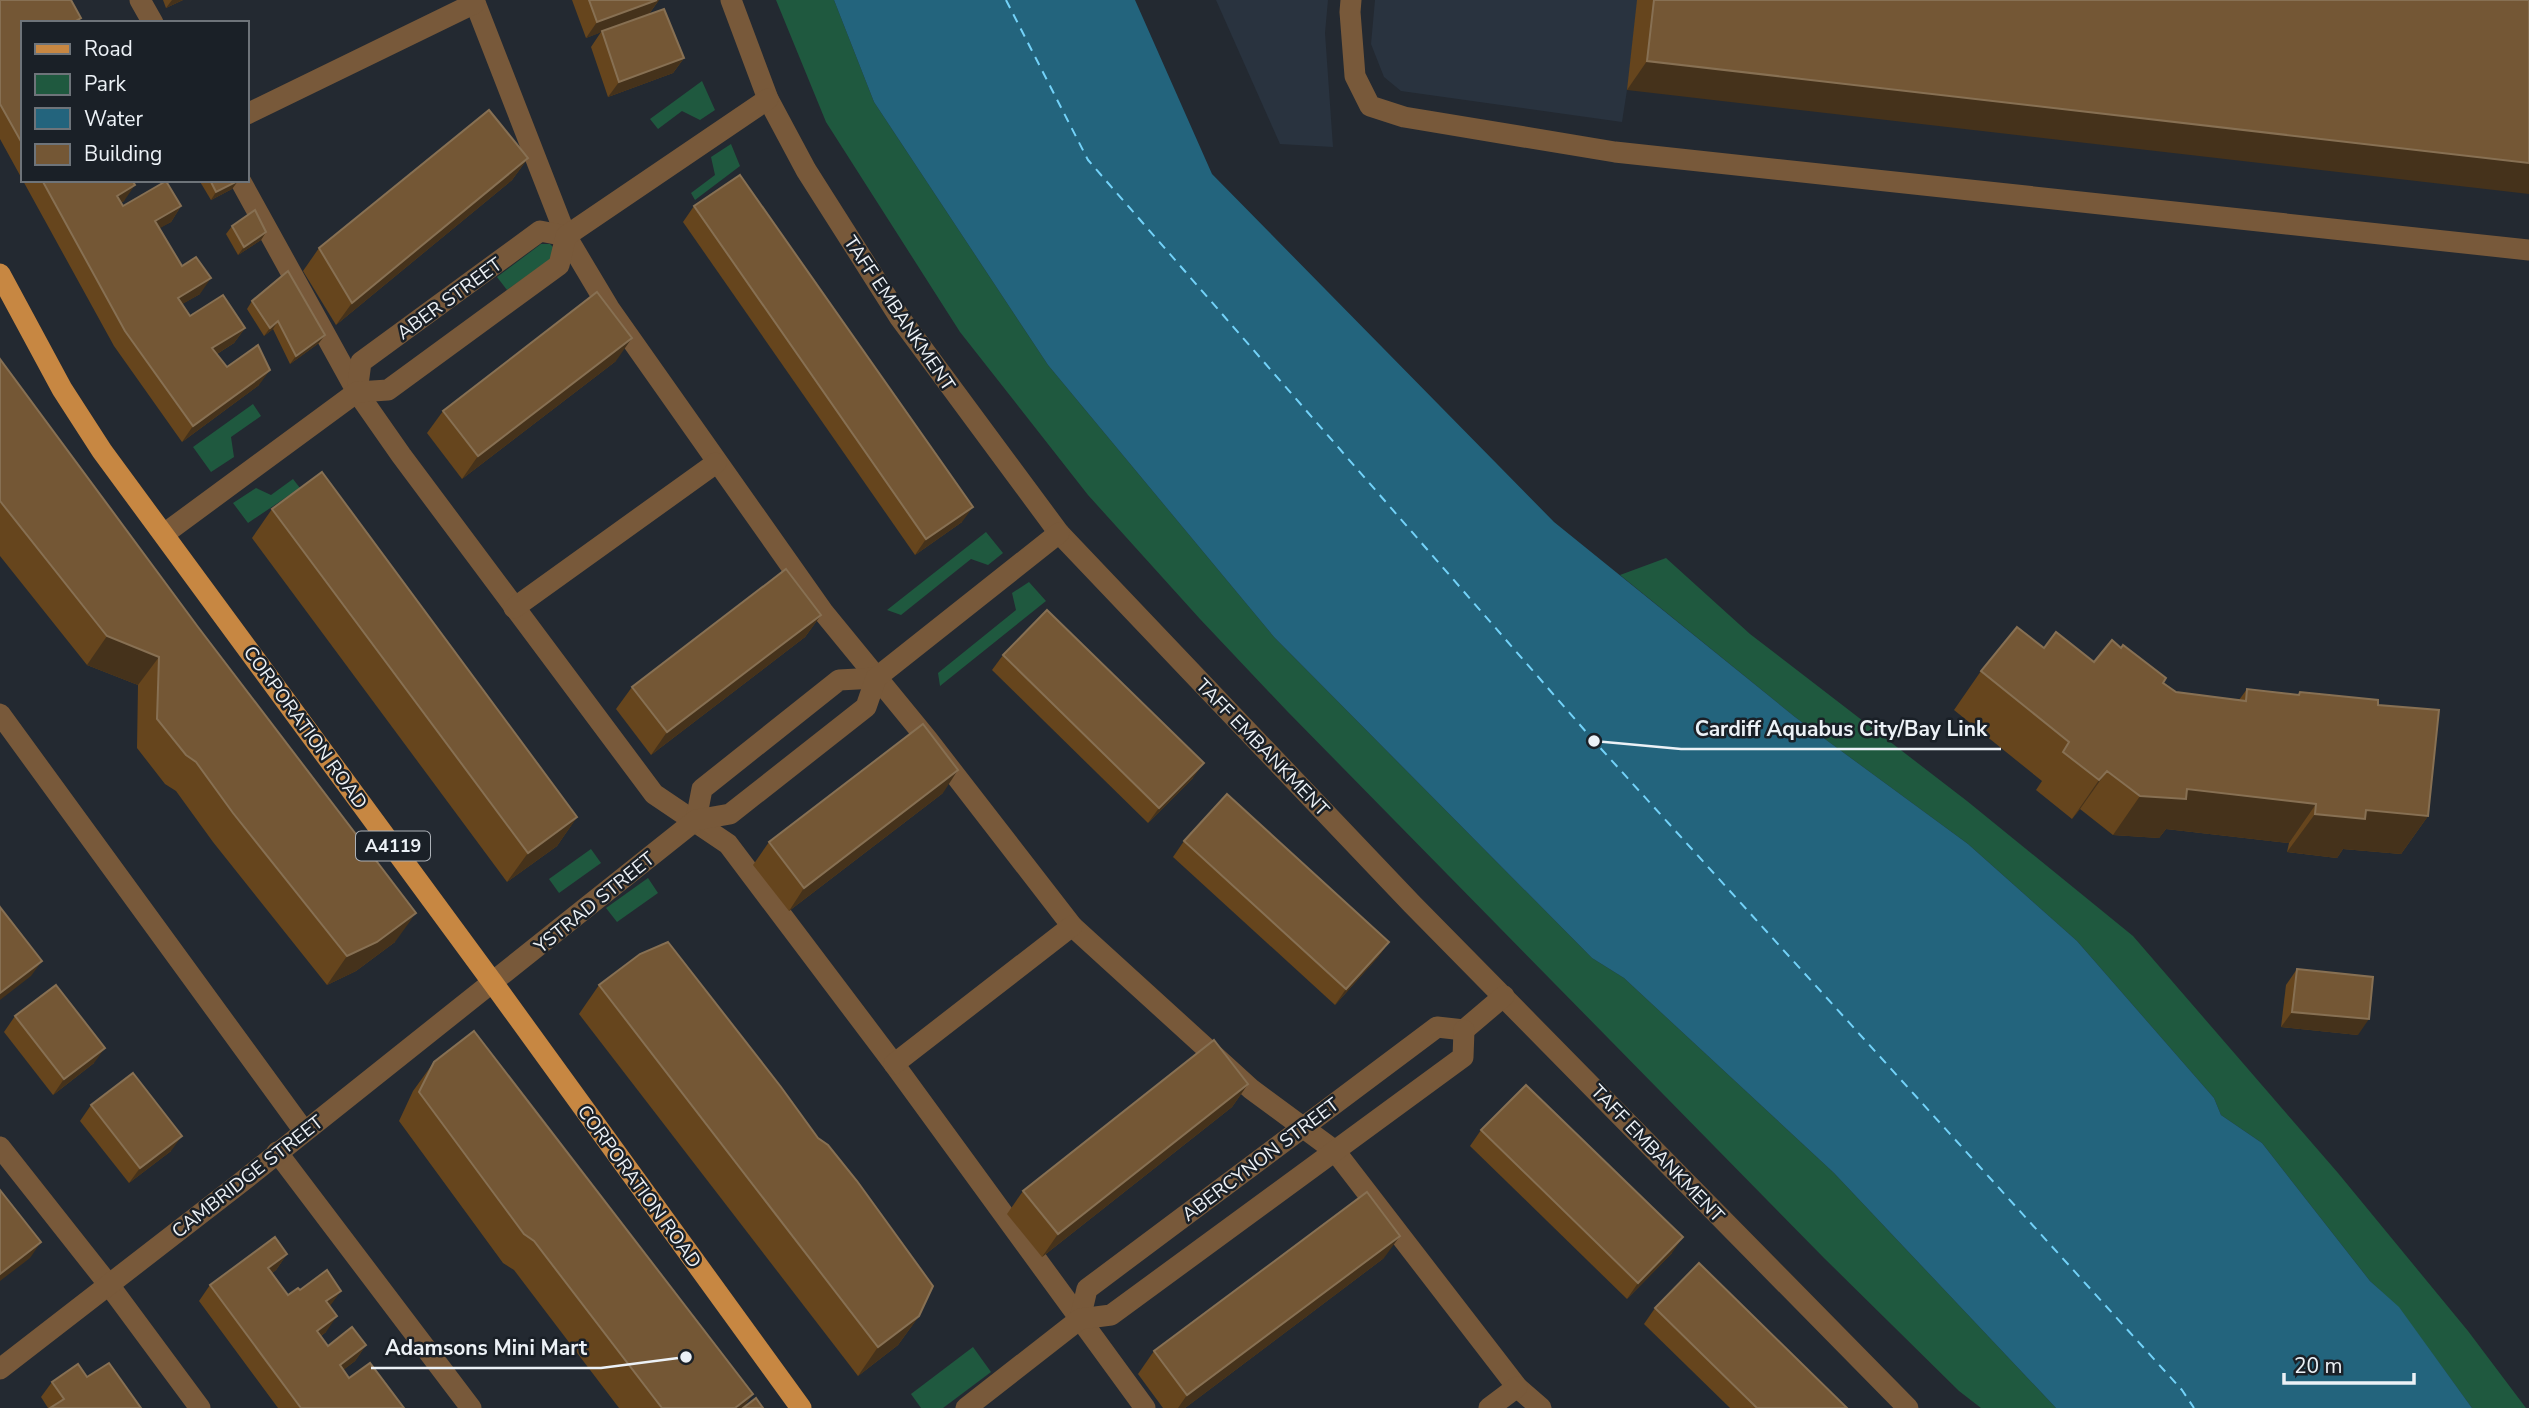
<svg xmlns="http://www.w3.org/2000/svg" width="2529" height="1408" viewBox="0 0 2529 1408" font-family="'Nunito Sans',sans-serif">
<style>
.built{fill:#29333f}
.green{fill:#1f593f}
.water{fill:#23647d}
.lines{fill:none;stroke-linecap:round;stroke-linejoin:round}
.ferry{stroke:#73d2f9;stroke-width:2;stroke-dasharray:9 7;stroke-linecap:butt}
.minor{stroke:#78593a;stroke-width:21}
.major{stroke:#c78742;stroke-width:21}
.wall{fill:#66451d}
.shaded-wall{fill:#45321b}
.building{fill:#745735;stroke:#877053;stroke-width:2}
.labels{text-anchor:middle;stroke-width:5;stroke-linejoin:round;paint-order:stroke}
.shield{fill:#1a2027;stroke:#adb2b8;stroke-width:2}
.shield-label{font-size:18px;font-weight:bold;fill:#ecf1f6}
.street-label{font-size:19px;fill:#ecf1f6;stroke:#1a2027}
.leader{fill:none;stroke:#ecf1f6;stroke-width:2.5}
.callout-dot{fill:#ecf1f6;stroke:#1a2027;stroke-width:2.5}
.callout-label{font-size:21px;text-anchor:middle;font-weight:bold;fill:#ecf1f6;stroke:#1a2027;stroke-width:5;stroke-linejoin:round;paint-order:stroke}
</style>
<rect width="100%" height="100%" fill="#232931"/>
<g class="built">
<path d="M1216 0H1328L1325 33 1333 147 1280 144Z"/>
<path d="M1375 0H2529L1627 90 1622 122 1401 91 1384 77 1371 44Z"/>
</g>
<g class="green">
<path d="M776 0H834L874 102 1048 365 1274 637 1592 958 1624 978 1834 1173 2056 1408H1981L1959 1391 1824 1258 1287 711 1200 619 1088 495 960 332 826 122Z"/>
<path d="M702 81 715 110 700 120 682 111 658 129 650 119Z"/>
<path d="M731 144 740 166 695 200 691 193 715 175 711 157Z"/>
<path d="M541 244H550L555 249 554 257 507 290 497 277Z"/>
<path d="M253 404 261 416 231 437 234 457 211 472 193 447Z"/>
<path d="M293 479 300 488 248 523 233 503 256 488 271 495Z"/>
<path d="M986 532 1003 553 988 565 971 559 901 615 887 610Z"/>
<path d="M1666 558 1750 634 1967 801 2133 936 2338 1173 2468 1331 2526 1408H2472L2399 1308 2370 1281 2262 1143 2221 1115 2214 1098 2077 941 1968 844 1795 717 1620 575Z"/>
<path d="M1029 582 1046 601 940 686 938 673 1016 610 1012 593Z"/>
<path d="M591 849 601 863 559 893 549 879Z"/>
<path d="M648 878 658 893 617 922 606 908Z"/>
<path d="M973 1347 991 1372 943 1408H921L911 1394Z"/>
</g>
<path class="water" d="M834 0H1135L1212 174 1554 522 1795 717 1968 844 2077 941 2214 1098 2221 1115 2262 1143 2370 1281 2399 1307 2472 1408H2056L1834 1173 1624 978 1592 958 1274 637 1048 365 874 102Z"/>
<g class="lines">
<path class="ferry" d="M1006 0 1088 160 1594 741 2182 1390 2194 1408"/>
<g class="minor">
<path d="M140 0 153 23"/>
<path d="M474 0 566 236 609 308 824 613 928 740 1072 926 1251 1089 1335 1151 1517 1387 1541 1408"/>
<path d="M731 0 768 99 806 170 900 318 1059 533 1412 904 1908 1408"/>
<path d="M1351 0 1350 12 1355 76 1370 106 1404 117 1615 152 2529 250"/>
<path d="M247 114 475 3"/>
<path d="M240 180 357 392 401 455 654 794 728 844 894 1064 1145 1408"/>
<path d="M357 392 361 362 540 231 566 236"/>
<path d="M164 534 357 392 388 390 559 265 566 236 768 99"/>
<path d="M514 608 716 463"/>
<path d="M0 714 304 1131"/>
<path d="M696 820 702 789 839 680 876 678"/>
<path d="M894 1064 1072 926"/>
<path d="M0 1147 109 1285 200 1408"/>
<path d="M277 1152 471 1408"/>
<path d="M1080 1319 1087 1289 1437 1027 1464 1030 1504 996"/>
<path d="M0 1369 239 1184 696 820 730 814 866 707 876 678 1059 533"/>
<path d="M966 1408 1080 1319 1111 1315 1463 1057 1464 1030"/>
<path d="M1489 1408 1517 1387"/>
</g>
<path class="major" d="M0 274 62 389 102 451 493 983 801 1408"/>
</g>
<g class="wall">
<path d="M0 0 81 18 77 23H23V180H132L124 201 121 203 123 206H181L171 222 159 228 182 266 200 294 182 304 190 316 245 328 234 343 217 354 227 367 259 385 182 442 114 346 0 139Z"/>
<path d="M163 0H183L166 8Z"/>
<path d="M572 0H659L649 14 684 58 673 73 608 97 591 47 601 32 586 38Z"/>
<path d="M1637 0H2529L1627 90Z"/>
<path d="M528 158 512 180 336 325 303 271 319 248Z"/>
<path d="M199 180H238L232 189 211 200Z"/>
<path d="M694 206 962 522 915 555 683 222Z"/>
<path d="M232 226 266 232 261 240 238 255 226 234Z"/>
<path d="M252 301 319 343 290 364 273 329 264 336 247 309Z"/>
<path d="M0 359 395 942 356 971 327 985 213 842 176 791 165 784 137 748 138 685 87 665 0 556Z"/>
<path d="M616 361 462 479 427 433 443 411Z"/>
<path d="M272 509 577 817 557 846 507 882 252 538Z"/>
<path d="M821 615 805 637 651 755 616 709 632 687Z"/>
<path d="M2044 648 2094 662 2121 648 2176 692 2239 700 2247 689 2298 695 2300 692 2378 705 2428 816 2401 854 2343 849 2337 858 2287 852 2289 843 2166 829 2159 838 2113 835 2080 809 2072 819 2036 790 2042 781 1954 710 1981 671Z"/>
<path d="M1003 655 1193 778 1148 823 992 670Z"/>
<path d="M943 793 789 911 753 865 769 842Z"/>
<path d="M1184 841 1389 942 1378 957 1335 1005 1173 857Z"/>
<path d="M2297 969 2358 1035 2281 1027 2286 985Z"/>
<path d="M599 985 818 1138 919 1316 898 1345 858 1376 579 1014Z"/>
<path d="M15 1016 94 1063 53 1095 4 1032Z"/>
<path d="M434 1062 753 1394 743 1408H763H619L514 1270 503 1263 399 1121 413 1091Z"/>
<path d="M1248 1084 1232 1107 1042 1257 1007 1214 1023 1191Z"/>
<path d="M91 1105 171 1151 129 1183 80 1121Z"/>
<path d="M1481 1130 1672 1253 1627 1299 1470 1146Z"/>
<path d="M287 1254 276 1270 272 1273 288 1295 300 1290 330 1307 326 1332 321 1336 328 1346 366 1345 355 1361 343 1370 349 1378 404 1408H278L199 1301 210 1285Z"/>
<path d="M1384 1258 1185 1408H1163L1138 1374 1154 1351Z"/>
<path d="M1655 1308 1847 1408H1730L1644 1324Z"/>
<path d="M87 1377 141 1408H48L41 1397 52 1382Z"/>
</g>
<g class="shaded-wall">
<path d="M172 0H183L166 8Z"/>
<path d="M657 0H659L648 15 586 38 597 22Z"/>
<path d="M684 58 673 73 608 97 619 82Z"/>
<path d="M1647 61 2529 163V194L1627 90Z"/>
<path d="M528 158 512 180 336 325 352 303Z"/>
<path d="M238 181 232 189 211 200 216 192Z"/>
<path d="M135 185 124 201 106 212 117 196Z"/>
<path d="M181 206 171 222 144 237 155 221Z"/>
<path d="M266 232 261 240 238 255 244 247Z"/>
<path d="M211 278 200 294 167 313 178 298Z"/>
<path d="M278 321 273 329 264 336 270 328Z"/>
<path d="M245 328 234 343 201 364 212 348Z"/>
<path d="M325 335 319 343 290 364 296 356Z"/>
<path d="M632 338 616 361 462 479 478 456Z"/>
<path d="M270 370 259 385 182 442 193 426Z"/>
<path d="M973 507 962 522 915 555 926 539Z"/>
<path d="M821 615 805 637 651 755 667 732Z"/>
<path d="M107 636 159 657 138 685 87 665Z"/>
<path d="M1204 763 1193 778 1148 823 1159 808Z"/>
<path d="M958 770 943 793 789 911 804 888Z"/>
<path d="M2107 771 2080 809 2072 819 2099 780Z"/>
<path d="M2187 789 2316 804 2289 843 2166 829 2159 838 2113 835 2140 796Z"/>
<path d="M2366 810 2428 816 2401 854 2343 849 2337 858 2287 852 2315 814Z"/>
<path d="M577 817 557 846 507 882 528 853Z"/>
<path d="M416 913 395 942 356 971 327 985 347 956Z"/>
<path d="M1389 942 1378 957 1335 1005 1346 989Z"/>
<path d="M42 961 31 976 0 1000V993Z"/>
<path d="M2292 1012 2369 1019 2358 1035 2281 1027Z"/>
<path d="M105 1048 94 1063 53 1095 64 1079Z"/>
<path d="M1248 1084 1232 1107 1042 1257 1058 1234Z"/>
<path d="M182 1136 171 1151 129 1183 140 1168Z"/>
<path d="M1400 1236 1384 1258 1185 1408H1178L1187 1395Z"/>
<path d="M1683 1237 1672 1253 1627 1299 1638 1283Z"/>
<path d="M41 1242 30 1258 0 1281V1274Z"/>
<path d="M287 1254 276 1270 257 1283 268 1268Z"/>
<path d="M341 1291 330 1306 326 1301Z"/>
<path d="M337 1316 326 1332 306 1346 317 1331Z"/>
<path d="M919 1316 898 1345 858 1376 878 1347Z"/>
<path d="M366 1345 355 1361 329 1381 340 1365Z"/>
<path d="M753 1394 743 1408H735Z"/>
</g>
<g class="building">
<path d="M0 0H71L81 18 72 23H23V145L0 104Z"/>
<path d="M589 0H657L597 22Z"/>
<path d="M1654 0H2529V163L1647 61Z"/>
<path d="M664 9 684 58 619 82 602 31Z"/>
<path d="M489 110 528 158 352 303 319 248Z"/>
<path d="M740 175 973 507 926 539 694 206Z"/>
<path d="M42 180H132L135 185 117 196 123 206 166 181 181 206 155 221 182 266 196 257 211 278 178 298 190 316 223 295 245 328 212 348 227 367 258 345 270 370 193 426 125 331Z"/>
<path d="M210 180H238V181L216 192Z"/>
<path d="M255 210 266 232 244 247 232 226Z"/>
<path d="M288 271 325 335 296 356 278 321 270 328 252 301Z"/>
<path d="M597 292 632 338 478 456 443 411Z"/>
<path d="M0 359 198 627 416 913 377 942 347 956 233 813 196 762 186 755 157 719 159 657 107 636 0 501Z"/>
<path d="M322 472 577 817 528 853 272 509Z"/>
<path d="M786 569 821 615 667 732 632 687Z"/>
<path d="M1047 610 1204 763 1159 808 1003 655Z"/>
<path d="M2017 627 2044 648 2056 632 2094 662 2112 640 2121 648 2123 645 2166 678 2163 683 2176 692 2246 701 2247 689 2299 695 2300 692 2378 700V705L2439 710 2428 816 2366 810 2365 819 2315 814 2316 804 2187 789 2186 799 2140 796 2107 771 2099 780 2063 752 2069 742 1981 671Z"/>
<path d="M923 724 958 770 804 888 769 842Z"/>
<path d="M1227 794 1389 942 1346 989 1184 841Z"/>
<path d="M0 907 42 961 0 993Z"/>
<path d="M668 942 781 1087 818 1138 828 1145 857 1181 933 1286 919 1316 878 1347 599 985 640 954Z"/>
<path d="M2297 969 2373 977 2369 1019 2292 1012Z"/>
<path d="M56 985 105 1048 64 1079 15 1016Z"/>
<path d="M474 1031 753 1394 735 1408H662L534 1241 524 1234 419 1092 434 1062Z"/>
<path d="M1214 1040 1248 1084 1058 1234 1023 1191Z"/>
<path d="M133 1073 182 1136 140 1168 91 1105Z"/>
<path d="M1526 1085 1683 1237 1638 1283 1481 1130Z"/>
<path d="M0 1190 41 1242 0 1274Z"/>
<path d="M1367 1192 1400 1236 1187 1395 1154 1351Z"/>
<path d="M275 1237 287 1254 268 1268 288 1295 298 1288 300 1290 327 1270 341 1291 326 1301 337 1316 317 1331 328 1346 352 1327 366 1345 340 1365 349 1378 370 1363 404 1408H301L210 1285Z"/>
<path d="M1699 1263 1847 1408H1757L1655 1308Z"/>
<path d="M109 1363 141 1408H50L64 1399 52 1382 78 1364 87 1377Z"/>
<path d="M756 1398 763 1408H743Z"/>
</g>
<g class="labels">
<rect class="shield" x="356" y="831.5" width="74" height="29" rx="5"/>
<g class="shield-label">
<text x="393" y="852">A4119</text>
</g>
<g class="street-label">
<text transform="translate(449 298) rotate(-36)" y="7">ABER STREET</text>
<text transform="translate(900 313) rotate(56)" y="7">TAFF EMBANKMENT</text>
<text transform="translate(306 727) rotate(54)" y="7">CORPORATION ROAD</text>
<text transform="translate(1263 747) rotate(46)" y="7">TAFF EMBANKMENT</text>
<text transform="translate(594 902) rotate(-39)" y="7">YSTRAD STREET</text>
<text transform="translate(1658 1153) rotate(46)" y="7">TAFF EMBANKMENT</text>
<text transform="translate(1260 1159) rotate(-37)" y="7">ABERCYNON STREET</text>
<text transform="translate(247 1176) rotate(-38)" y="7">CAMBRIDGE STREET</text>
<text transform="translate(640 1186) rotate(54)" y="7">CORPORATION ROAD</text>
</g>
</g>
<path class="leader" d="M1594 741L1681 749H2001M686 1357L601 1368H371"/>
<g class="callout-dot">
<circle cx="1594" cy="741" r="7"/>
<circle cx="686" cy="1357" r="7"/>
</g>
<g class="callout-label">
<text x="1841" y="736">Cardiff Aquabus City/Bay Link</text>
<text x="486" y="1355">Adamsons Mini Mart</text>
</g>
<rect x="21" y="21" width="228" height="161" fill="#1a2027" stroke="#6e747a" stroke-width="2"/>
<rect x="35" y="44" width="35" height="10" fill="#c78742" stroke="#6e747a" stroke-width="2"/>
<text x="84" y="56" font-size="21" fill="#ecf1f6">Road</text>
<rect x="35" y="74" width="35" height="21" fill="#1f593f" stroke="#6e747a" stroke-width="2"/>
<text x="84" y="91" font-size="21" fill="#ecf1f6">Park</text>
<rect x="35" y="108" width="35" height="21" fill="#23647d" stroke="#6e747a" stroke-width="2"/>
<text x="84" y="126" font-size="21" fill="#ecf1f6">Water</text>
<rect x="35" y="144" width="35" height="21" fill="#745735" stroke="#6e747a" stroke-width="2"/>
<text x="84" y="161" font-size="21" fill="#ecf1f6">Building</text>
<path d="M2284 1373v10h130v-10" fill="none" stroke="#ecf1f6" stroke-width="3.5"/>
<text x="2294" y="1373" font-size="21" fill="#ecf1f6" stroke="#1a2027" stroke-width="5" paint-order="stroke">20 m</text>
</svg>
